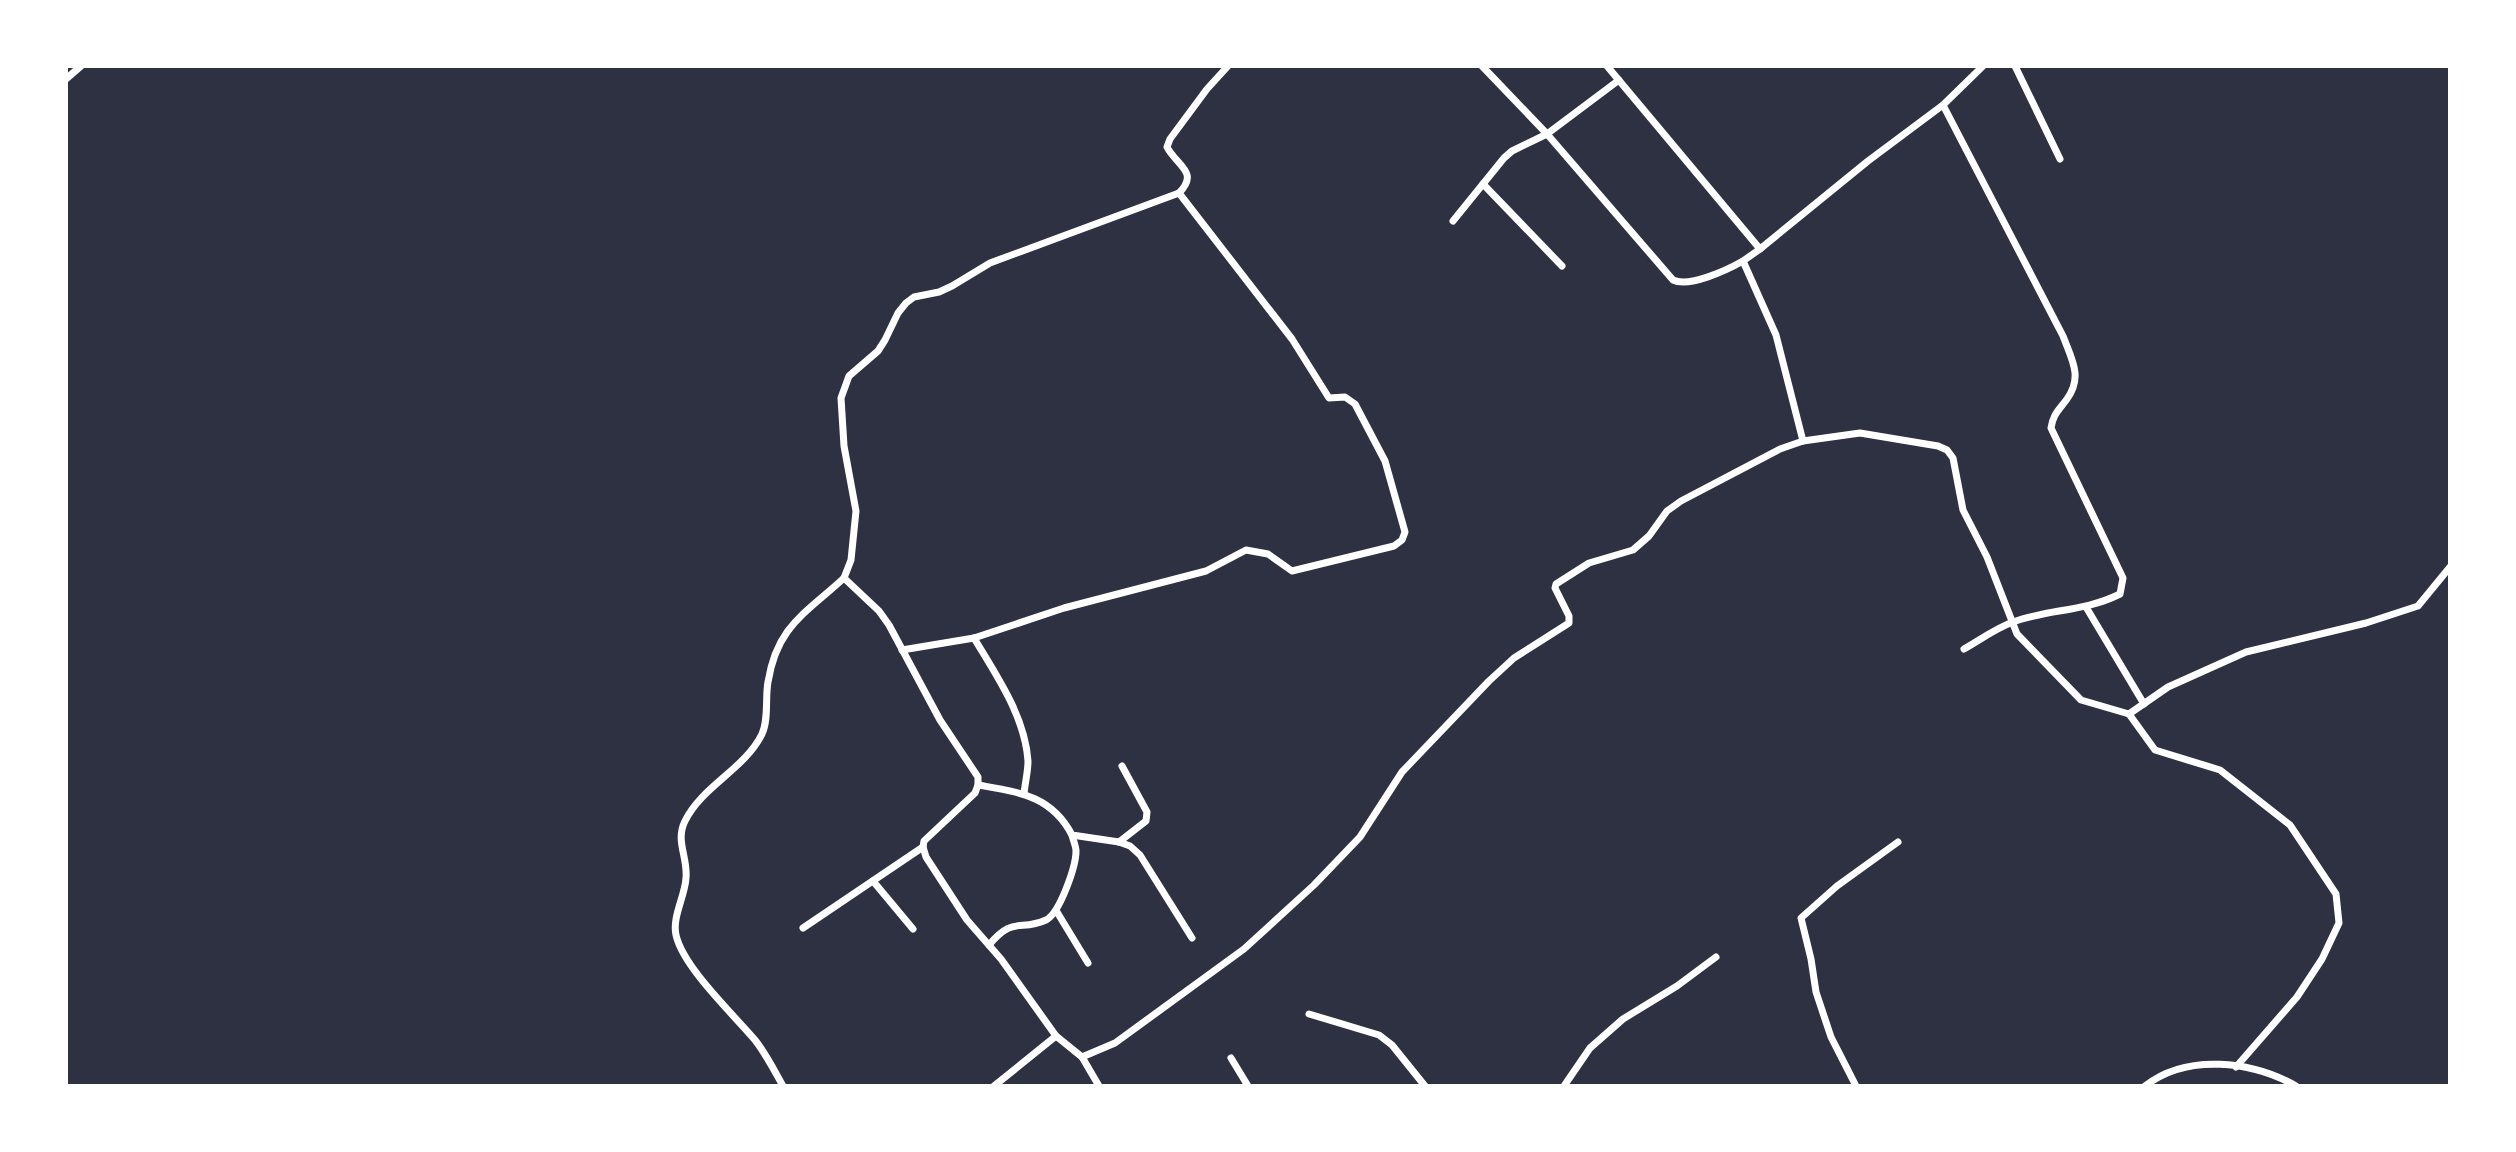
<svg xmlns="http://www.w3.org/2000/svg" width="2516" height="1152" viewBox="0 0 2516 1152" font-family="'Source Sans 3',sans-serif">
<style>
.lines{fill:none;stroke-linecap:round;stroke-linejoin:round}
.minor{stroke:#fff;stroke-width:7}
</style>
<rect width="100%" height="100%" fill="#2d3142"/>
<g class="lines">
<g class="minor">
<path d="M1482 66 1547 134 1673 280C1689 288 1727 270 1743 261"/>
<path d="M1607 66 1760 249"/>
<path d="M2015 66 2060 159"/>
<path d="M66 79 81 66"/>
<path d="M1943 105 2063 336C2072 360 2083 377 2067 399 2059 410 2053 414 2051 428L2123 578 2120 594C2084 612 2048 609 2013 622 1996 628 1980 640 1964 649"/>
<path d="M1483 184 1562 266"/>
<path d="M1453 221 1504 158 1512 151 1547 134 1619 80"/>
<path d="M1803 441 1860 433 1938 446 1947 450 1953 458 1963 510 1987 557 2017 634 2081 700 2129 714 2155 750 2220 770 2290 825 2336 894 2339 923 2322 959 2297 997 2236 1067"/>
<path d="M844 578 879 611 889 625 940 720 978 777V785L975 793 924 841 923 847 926 857 967 920 1001 959 1056 1036 994 1086"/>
<path d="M2086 607 2144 704"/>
<path d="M974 638C996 675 1025 716 1028 761 1028 772 1025 783 1024 794"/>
<path d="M902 650 974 638 1064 608 1206 571 1246 550 1268 554 1292 571 1394 546 1402 540 1405 532 1385 461 1355 404 1345 397 1329 398 1292 339 1179 193"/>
<path d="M2129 714 2168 687 2246 652 2366 623 2418 606 2450 567"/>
<path d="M978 785C1018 792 1051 795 1072 835L1119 842 1130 846 1140 855 1192 938"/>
<path d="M1119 842 1146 821 1147 812 1122 766"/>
<path d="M873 881 913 929"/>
<path d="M1057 912 1088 963"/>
<path d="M803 928 923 847"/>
<path d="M989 945C1014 915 1020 932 1046 920 1060 913 1076 866 1076 851 1076 846 1073 840 1072 835"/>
<path d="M1309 1014 1379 1035 1392 1045 1425 1086"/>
<path d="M1056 1036 1082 1057 1099 1086"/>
<path d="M1082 1057 1115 1043 1244 949 1314 885 1360 837 1402 772 1489 681 1514 658 1569 623V616L1555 588 1556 584 1589 563 1633 550 1649 536 1667 511 1681 501 1780 449 1803 441 1776 335 1743 261 1760 249 1868 161 1943 105 1983 66"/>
<path d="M1231 1058 1248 1086"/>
<path d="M783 1086C774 1070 766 1054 755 1040 733 1014 683 967 676 935 672 917 685 896 686 878 688 857 675 841 685 821 702 786 745 769 762 734 769 719 765 698 768 682 777 626 805 614 844 578L851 560 856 511 844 446 841 398 849 376 878 351 885 340 898 313 906 303 914 297 939 292 952 286 990 263 1179 193C1200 172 1176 165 1167 147L1170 139 1207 89 1228 66"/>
<path d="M1564 1086 1590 1048 1623 1019 1677 986 1716 957"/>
<path d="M1856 1086 1831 1037 1816 992 1811 959 1801 918 1837 886 1898 842"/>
<path d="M2145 1086C2187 1053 2252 1061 2296 1086"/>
</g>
</g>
<rect width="2516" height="1152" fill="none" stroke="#ffffff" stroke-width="136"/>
</svg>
